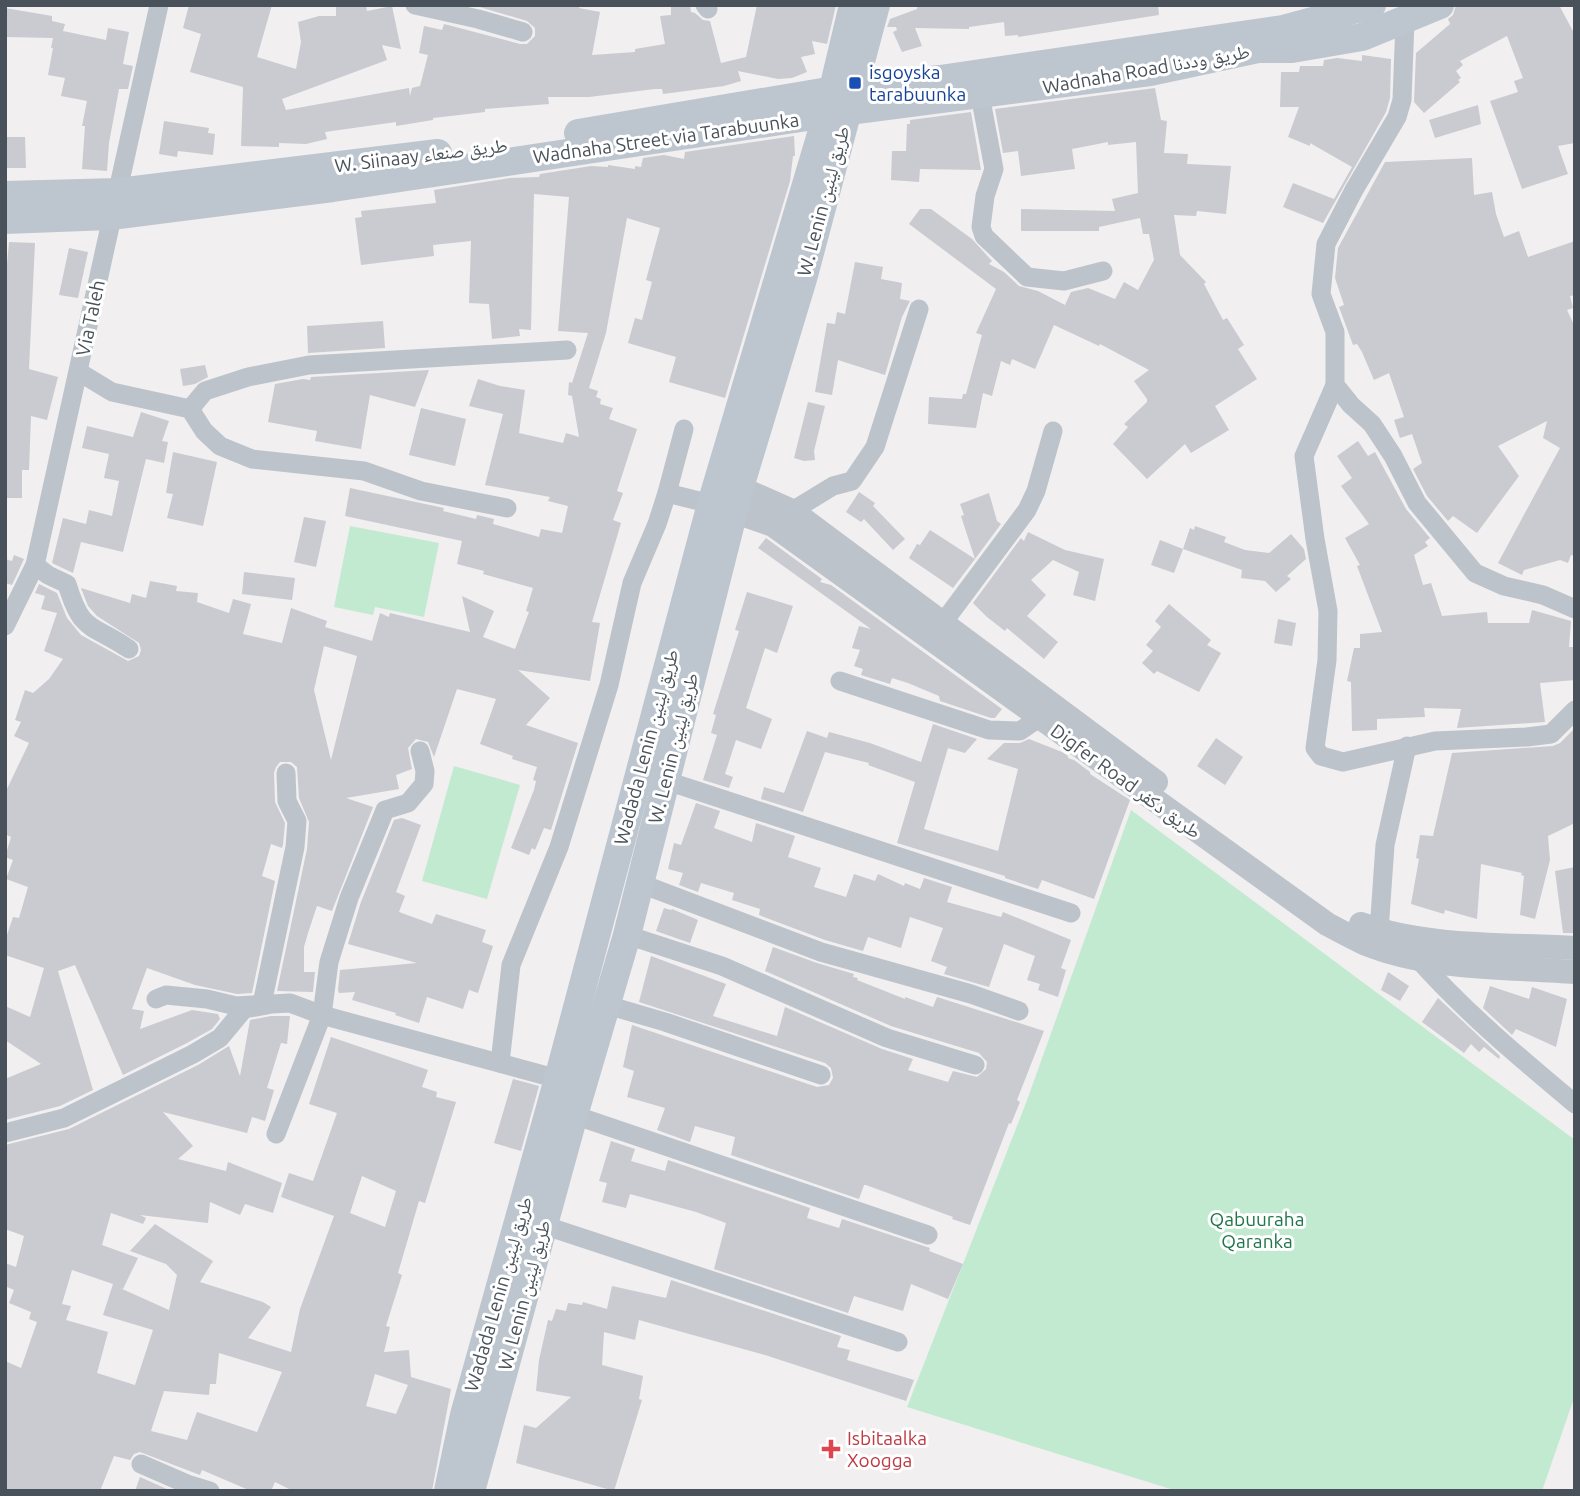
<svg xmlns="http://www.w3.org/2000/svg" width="1580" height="1496" viewBox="0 0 1580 1496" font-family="Ubuntu,'Noto Naskh Arabic',sans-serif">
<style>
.green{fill:#c2ead1}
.building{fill:#c9cbd1;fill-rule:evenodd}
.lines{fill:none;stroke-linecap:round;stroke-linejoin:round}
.minor{stroke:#bcc3ca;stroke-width:19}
.tertiary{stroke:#bcc3ca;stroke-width:24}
.secondary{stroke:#bdc6cf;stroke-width:28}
.transit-dot{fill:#1a4fb4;stroke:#fff;stroke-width:2.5}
.health-dot{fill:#e0444e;stroke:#fff;stroke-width:2.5}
.labels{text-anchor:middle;stroke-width:6;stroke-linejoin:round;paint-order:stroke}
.street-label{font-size:19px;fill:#49525a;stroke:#fff}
.transit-label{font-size:19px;fill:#164399;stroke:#fff;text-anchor:start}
.park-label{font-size:19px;fill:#21754a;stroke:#fff}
.health-label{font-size:19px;fill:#be3a42;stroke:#fff;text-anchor:start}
</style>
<rect width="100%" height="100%" fill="#f1efef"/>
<g class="green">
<path d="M350 526 439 543 424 617 375 607 373 615 334 607Z"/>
<path d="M454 766 520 785 487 899 422 881Z"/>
<path d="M1131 810 1575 1140V1395L1542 1491H1177L907 1407 1026 1103Z"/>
</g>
<g class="building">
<path d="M189 5H272L257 57 296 69 301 42 298 22 319 16H336V5H366L367 11 392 6 401 49 382 45 387 60 282 99 286 110 409 88 410 96 412 88 420 86 428 55 419 53 424 26 442 30 444 24 520 44H527L535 36V28L527 21 473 5H580L579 8 600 12 592 55 635 52V49L665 44 660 16 671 15V5H690L691 12 695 13 703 20 710 21 721 63 746 57 757 5H836L827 44 812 41 815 54 801 57 807 72 792 78 778 79 738 71 741 81 724 86 663 94 662 89H655L589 97H548L549 104 485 109V112L433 118V120L396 126V122L325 132 327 139 306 144 279 143V147L241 146 243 87 190 72 201 34 183 28Z"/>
<path d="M918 5H1158L1159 15 1018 37V35L1005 36 1004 22 969 27V29L915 28 922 46 902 52 893 32 897 30 896 27H887L890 19 917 9Z"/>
<path d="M1456 5H1559L1575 35V143L1558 146 1568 174 1522 189 1490 101 1518 92 1514 81 1523 78 1507 36 1460 61 1463 65 1456 71 1461 78 1458 80 1460 82 1424 113 1414 102 1416 53 1450 24 1448 19 1453 15Z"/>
<path d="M5 8 52 16V21L65 24 63 31 106 40 108 28 129 32 123 64 133 66 128 89H119L109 143 107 171 82 169 85 126H82L87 101 61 96 65 78 48 75 53 48H51L53 38 7 37Z"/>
<path d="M1362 55 1391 59 1390 98 1386 112 1323 223 1283 207 1293 183 1334 199 1352 167 1310 143V146L1288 137 1299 107H1280L1281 72H1299L1300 66H1323L1324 60 1337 58 1362 61Z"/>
<path d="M1155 88 1161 120 1167 121 1164 153 1188 154 1187 164 1231 166 1226 214 1197 211 1196 216 1174 215 1180 255 1206 282 1204 284 1223 320 1227 318 1244 345 1238 349 1257 379 1215 406 1229 430 1191 453 1185 444 1147 479 1113 444 1128 427 1124 424 1147 402V399L1134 381 1149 370 1100 344 1099 346 1054 325 1035 369 1012 359 1010 365 1001 361 992 396 983 393 976 428 928 424 929 397 962 399 963 394H966L982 335 976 333 996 289 909 224 920 209H931L972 239 992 261 989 264 1004 272 1019 286 1038 291 1065 305 1071 292 1088 288 1115 299 1124 282 1138 290 1154 260 1149 234H1143L1140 218 1099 227V231H1021V209L1115 211 1112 199 1138 193 1136 142 1108 145V142L1072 149 1075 169 1021 176 1018 151 1003 153 995 109Z"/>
<path d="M1478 105 1481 124 1435 138 1429 120Z"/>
<path d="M971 112 981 170 920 169 919 182 891 180 892 151H906L907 124H910V120Z"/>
<path d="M164 121 209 128 208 133 215 134 213 155 178 151 177 157 159 154Z"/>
<path d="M794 136 795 156H793L790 181 725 398 669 382 676 357 628 343 635 318 642 320 652 282 646 280 660 228 627 218 606 333 589 388 598 391 596 397 601 399 600 404 613 408 609 419 637 429 617 491 623 493 613 520 621 523 592 622 600 623 590 681 518 670 550 698 526 725 578 743 551 830 544 828 535 850 532 848 529 855 511 848 534 790 536 781 533 780 537 767 512 759 513 756 480 744 496 699 457 689 434 757 428 742 416 739 408 748 412 769 396 775 399 789 346 798 373 807 332 911 317 906 308 933 304 947V972H315L313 992 277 991 307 849 309 822 299 798 297 767 291 762H280L276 767 274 773 275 802 285 823 283 845 282 848 271 844 262 876 275 881 252 993 237 994 195 985 147 968 132 1009 144 1011 140 1029 192 1010 218 1014 220 1019 212 1029 187 1043 123 1075 75 965 58 971 93 1090 60 1106 5 1120V1079L41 1064 5 1040V1006L30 1017 44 968 5 955V941L13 917 19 918 28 887 6 879 13 860 5 857 11 837 5 834V793L29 743 14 736 21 722 15 720 25 690 33 693 49 679 63 659 44 651 57 613 41 609 45 596 35 593 39 584 57 593 67 618 81 635 128 661 139 656 141 650 139 643 97 616 88 606 81 588 130 603 132 594 146 598 150 581 177 586 176 591 198 593 197 602 229 613 233 599 251 604 243 634 282 643 291 608 327 621 325 627 372 641 380 613 389 617 390 613 470 632 462 596 494 611 483 637 515 649 529 612 526 611 533 588 483 574 484 571 457 564 462 541 345 516 350 488 444 508 443 511 476 519 477 515 494 519 493 524 539 537 541 529 562 533 568 506 548 501 550 497 485 485 503 414 469 406 478 379 500 386 525 390 519 433 563 443 566 433 579 437 572 396 568 395 569 382 572 383 588 333 558 331 569 197 534 194 531 330 519 329 520 336 492 339 489 304 469 303 471 241 433 245 434 256 361 265 355 218 362 217 361 211 436 203 434 190 510 178 539 177 540 174 591 166 608 167V165L635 169V166L641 167 643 158 664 155 684 159 685 152ZM324 646 357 656 331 760 314 690Z"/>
<path d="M5 137H25L26 168H5Z"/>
<path d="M1472 158 1474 195 1492 192 1496 214 1504 237 1519 231 1528 257 1575 241V295L1570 296 1573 308 1567 310 1575 327V556L1571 555 1568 563 1560 560 1524 570 1522 575 1498 563 1560 448 1543 438 1547 421 1498 446 1519 476 1477 533 1453 516 1448 521 1427 496 1413 469 1422 463 1412 434 1400 438 1394 420 1404 417 1389 373 1374 380 1362 352 1357 344 1353 345 1339 307 1344 305 1335 278 1338 248 1385 162Z"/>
<path d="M9 242 35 243 29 369 58 377 47 420 31 416 29 470H22V498H5V287Z"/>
<path d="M69 248 88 252 78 298 59 295Z"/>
<path d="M855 262 883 267 881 279 902 283 900 299 910 301 902 317 885 375 838 360 832 395 815 392 827 323 835 324 837 312 845 314Z"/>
<path d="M383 321 385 348 308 353 307 326Z"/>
<path d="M205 365 208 377 195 384 183 386 180 369Z"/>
<path d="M429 370 415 407 370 395 361 449 315 441 317 431 268 422 275 384 303 379 310 380 311 377Z"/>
<path d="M808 402 825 406 814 451 815 460 804 461 794 458Z"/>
<path d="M421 408 466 419 455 466 409 455Z"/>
<path d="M141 412 169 421 162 441 168 442 164 463 146 459 123 552 81 542 73 573 54 564 52 563 63 518 86 524 89 510 112 516 119 481 104 478 109 454 82 448 87 426 133 437Z"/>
<path d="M1358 441 1368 456 1375 452 1406 509 1430 538 1425 542 1428 546 1414 555 1423 585 1431 583 1442 616 1487 612 1488 623H1529L1532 610 1571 621 1569 647H1575V680L1540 683 1545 722 1457 728 1461 709 1424 708 1425 717 1377 719V730L1352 731 1351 682 1347 681 1354 648H1360V634L1382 632 1357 566 1360 565 1345 538 1369 524 1341 486 1352 478 1337 456Z"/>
<path d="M173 452 217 462 203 526 167 518 173 494 166 493Z"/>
<path d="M859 492 875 503 873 506 905 539 893 550 864 519 861 522 846 512Z"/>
<path d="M989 493 997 521 1001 524 975 559 961 516 964 515 960 504Z"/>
<path d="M304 517 326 521 316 567 294 562Z"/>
<path d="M1195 526 1226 537 1224 542 1245 550 1269 553 1291 534 1304 549 1306 559 1287 576 1291 579 1276 592 1265 581 1241 578 1242 570 1183 549 1190 528 1194 530Z"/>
<path d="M930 530 975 559 953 588 909 558 917 544 920 545Z"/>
<path d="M1028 532 1065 550 1104 559 1095 601 1073 595 1079 572 1053 560 1031 580 1046 595 1027 616 1058 642 1044 659 1007 628 1005 631 987 617 973 603 1021 538 1024 541Z"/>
<path d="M766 538 822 579 820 582 831 585 1002 709 995 718H991L940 701 939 696 908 683 892 678 890 684 861 675 863 669 854 666 860 650 852 648 859 626 871 629 758 548Z"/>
<path d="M1160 540 1183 549 1174 573 1151 565Z"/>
<path d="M14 555 24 559 12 585 5 583V559L12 561Z"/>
<path d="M244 572 295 578 292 600 242 594Z"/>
<path d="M747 592 793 606 777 653 765 648 746 708 772 719 761 749 736 740 725 774 733 777 729 788 703 780 717 735 711 733 716 715 713 714 739 631 735 630Z"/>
<path d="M1169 604 1211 640 1207 645 1221 653 1199 692 1157 671 1154 674 1142 663 1153 651 1146 645 1161 627 1155 621Z"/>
<path d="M1278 619 1296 623 1292 646 1274 643Z"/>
<path d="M933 724 977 739 965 753 948 748 924 829 998 851 1018 769 987 759 1004 743H1020L1029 739 1062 752 1068 756V758L1074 760 1090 772V774L1130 800 1094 899 1042 880 1038 889 1005 878V876L897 843 915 782 868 765 869 763 825 752 803 812 761 799 764 787 784 793 807 731 827 738 829 732 870 743 921 762Z"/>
<path d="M1575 728V823L1548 836 1550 860 1535 919 1520 915 1524 876 1521 875 1522 873 1481 864 1477 919 1445 910 1444 914 1411 904 1419 859 1416 858 1420 835 1433 836 1452 753 1553 746 1560 743Z"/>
<path d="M1216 738 1243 757 1225 785 1197 766Z"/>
<path d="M696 803 720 811 714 828 752 842 756 823 795 836 788 857 821 868 814 887 846 897 854 874 875 881 878 874 904 886 905 883 920 889 924 878 952 887 947 902 1001 917 1003 912 1071 940 1061 968 1066 970 1058 997 1038 990 1040 984 1027 980 1035 956 1004 944 989 987 944 974 947 967 931 961 943 928 910 917 901 948 868 937 863 951 825 940 759 915 760 909 732 900 734 893 701 883 698 892 679 885 683 873 668 869 674 843 681 845Z"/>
<path d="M402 818 421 825 396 892 405 896 399 912 432 924 436 914 486 930 482 942 493 946 478 993 469 990 463 1009 427 997 419 1023 395 1015 396 1013 352 1000 355 992 339 993 338 990 340 970 417 963 348 944 361 902 394 820Z"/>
<path d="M1575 867V933H1563L1555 871Z"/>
<path d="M664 908 671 910 672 909 698 920 690 943 656 931Z"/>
<path d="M773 947 817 963 854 974 853 977 858 978 857 980 905 999V997L933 1007 937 997 1044 1031 1017 1100 1020 1102 1011 1124 1009 1123 970 1225 952 1219 953 1217 866 1185H864L859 1199 731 1155 735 1137 695 1126 690 1142 657 1130 665 1108 627 1097 634 1071 623 1067 632 1025 817 1087 829 1085 833 1078 831 1068 825 1063 639 1002 651 956 726 984 713 1016 777 1036 785 1007 882 1049 913 1059 908 1070 948 1082 953 1071 977 1077 986 1069 987 1062 979 1053 891 1026 765 971Z"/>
<path d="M1388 972 1409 986 1400 1001 1381 990Z"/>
<path d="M1490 986 1529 999 1532 987 1567 999 1556 1047 1516 1029 1512 1035 1483 1008Z"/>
<path d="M1438 998 1500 1056 1499 1059 1484 1047 1479 1052 1471 1044 1464 1053 1422 1022Z"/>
<path d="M271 1016H290L287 1044 281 1043 267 1088 274 1090 265 1121 252 1117 247 1133 163 1112 193 1146 178 1159 226 1171 228 1162 282 1183 273 1213 245 1204 240 1215 210 1202 208 1223 140 1215 146 1218 143 1224 111 1213 102 1245 138 1258 123 1289 120 1288 169 1310 177 1275 166 1264 130 1251 155 1224 213 1261 200 1282 263 1302 271 1307 248 1338 291 1352 300 1309 334 1216 281 1197 289 1173 313 1181 337 1113 309 1104 331 1037 428 1070 422 1087 437 1092 436 1097 456 1102 425 1203 419 1201 398 1273 402 1275 386 1326 390 1327 384 1352 409 1350 411 1377 451 1389 432 1491H293L275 1482 271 1491H251L202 1470 200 1475 140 1452 134 1454 130 1460 114 1456 100 1491H5V1361L21 1368 37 1322 29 1319 31 1312 9 1303 14 1290 5 1286V1263L16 1267 24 1236 5 1229V1145L69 1129 198 1065 229 1046 240 1076 250 1020ZM362 1176 396 1191 385 1227 350 1213ZM72 1270 113 1284 103 1315 153 1330 135 1385 97 1373 108 1332 66 1320 71 1306 62 1304ZM219 1353 282 1372 257 1432 197 1412 187 1440 151 1431 164 1391 209 1395 210 1384H216ZM375 1374 408 1385 396 1414 366 1406Z"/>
<path d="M513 1079 539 1086 521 1151 494 1143Z"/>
<path d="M611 1141 635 1149 631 1161 665 1171 668 1160 810 1208 807 1218 839 1228 842 1219 930 1248 929 1251 963 1264 948 1299 911 1284 903 1311 854 1296 848 1313 714 1269 726 1223 696 1212 630 1194 626 1208 602 1202 607 1183 599 1181Z"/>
<path d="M671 1280 841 1336 837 1347 850 1350 847 1360 914 1380 906 1401 765 1355 639 1320 635 1340 604 1332 602 1365 643 1376 639 1399 642 1400 614 1491 516 1463 524 1425 536 1428 571 1397 536 1391 539 1360 548 1320 552 1321 556 1309 566 1311 568 1303 582 1305 583 1302 607 1309 612 1286 666 1298Z"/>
<path d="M140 1477 169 1490V1491H135Z"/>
</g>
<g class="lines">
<g class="minor">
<path d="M415 5 478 19 523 32"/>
<path d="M705 5 708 9"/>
<path d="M1405 21 1402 100 1397 117 1354 190 1326 244 1321 294 1335 332V385L1351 405 1372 424 1393 456 1417 503 1475 573 1504 586 1543 595 1575 609"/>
<path d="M980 95 994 169 985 196 981 227 984 236 1027 277 1064 281 1103 271"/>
<path d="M79 372 112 392 190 409 204 431 220 446 252 459 364 471 421 491 507 508"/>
<path d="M1335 385 1304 456 1315 539 1328 611 1327 660 1315 748 1321 756 1343 762 1435 741 1527 737 1551 734 1575 710"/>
<path d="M190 409 205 391 248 377 309 365 567 350"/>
<path d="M667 493 684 429"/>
<path d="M792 511 833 486 852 481 875 447 919 309"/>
<path d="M35 565 48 575 67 584C82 634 91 623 129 649"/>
<path d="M942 624 1027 510 1036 491 1053 431"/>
<path d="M5 626 35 565 159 5"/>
<path d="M840 681 989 730 1020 731 1039 718"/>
<path d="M664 780 1071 913"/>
<path d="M639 883 821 952 971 994 1019 1011"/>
<path d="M1379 931 1385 845 1407 746"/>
<path d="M627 935 722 966 887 1038 975 1065"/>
<path d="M1417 958C1465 1012 1520 1058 1575 1104"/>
<path d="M156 999 166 995 207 999 236 1006 290 1003 322 1015 558 1079"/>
<path d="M607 1005 665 1022 821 1075"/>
<path d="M500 1063 511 965 559 847 609 685 632 583 657 524 667 493 711 504"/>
<path d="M574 1115 928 1235"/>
<path d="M5 1133 64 1118 193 1054 220 1038 244 1009 267 1005 263 999 295 847 297 821 287 801 286 773"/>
<path d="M276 1134 322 1015 329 962 349 898 385 810 408 803 424 784 425 771 420 751"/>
<path d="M543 1225 898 1342"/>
<path d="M141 1464 187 1484 210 1491"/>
</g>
<g class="tertiary">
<path d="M722 480 792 511 1156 782"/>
<path d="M715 505 773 525 1327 924C1340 931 1353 938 1366 944 1430 970 1507 967 1575 972"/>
<path d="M1361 924C1426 948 1506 944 1575 948"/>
</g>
<g class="secondary">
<path d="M578 133 834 90 940 79 1283 29 1372 5"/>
<path d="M5 195 118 192 438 153"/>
<path d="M5 220 111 216 333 188 827 114 1150 72 1258 49H1292L1362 37 1440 5"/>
<path d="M448 1491 464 1415 558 1079 711 504 827 114 853 5"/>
<path d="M471 1491 574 1115 627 935 740 487 803 279 876 5"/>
</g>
</g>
<rect class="transit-dot" x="848" y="76" width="14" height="14" rx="3.5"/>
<path class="health-dot" d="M827.5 1438.5h7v7h7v7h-7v7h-7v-7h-7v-7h7z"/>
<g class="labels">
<g class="street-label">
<text transform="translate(1146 69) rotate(-10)" y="7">Wadnaha Road طريق وددنا</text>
<text transform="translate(666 138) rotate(-8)" y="7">Wadnaha Street via Tarabuunka</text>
<text transform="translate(421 155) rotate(-7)" y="7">W. Siinaay طريق صنعاء</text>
<text transform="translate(823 201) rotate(-75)" y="7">W. Lenin طريق لينين</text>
<text transform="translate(90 318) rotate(-78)" y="7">Via Taleh</text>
<text transform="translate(646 747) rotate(-75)" y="7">Wadada Lenin طريق لينين</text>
<text transform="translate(673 748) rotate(-76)" y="7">W. Lenin طريق لينين</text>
<text transform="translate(1126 781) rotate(36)" y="7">Digfer Road طريق دكفر</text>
<text transform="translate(498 1294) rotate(-74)" y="7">Wadada Lenin طريق لينين</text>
<text transform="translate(524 1295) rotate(-75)" y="7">W. Lenin طريق لينين</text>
</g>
<g class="transit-label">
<text x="869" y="79">isgoyska<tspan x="869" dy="22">tarabuunka</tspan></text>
</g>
<g class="park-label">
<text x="1257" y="1226">Qabuuraha<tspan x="1257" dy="22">Qaranka</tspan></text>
</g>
<g class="health-label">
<text x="847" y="1445">Isbitaalka<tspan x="847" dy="22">Xoogga</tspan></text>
</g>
</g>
<rect width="1580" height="1496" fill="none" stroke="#49525a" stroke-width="14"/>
</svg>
